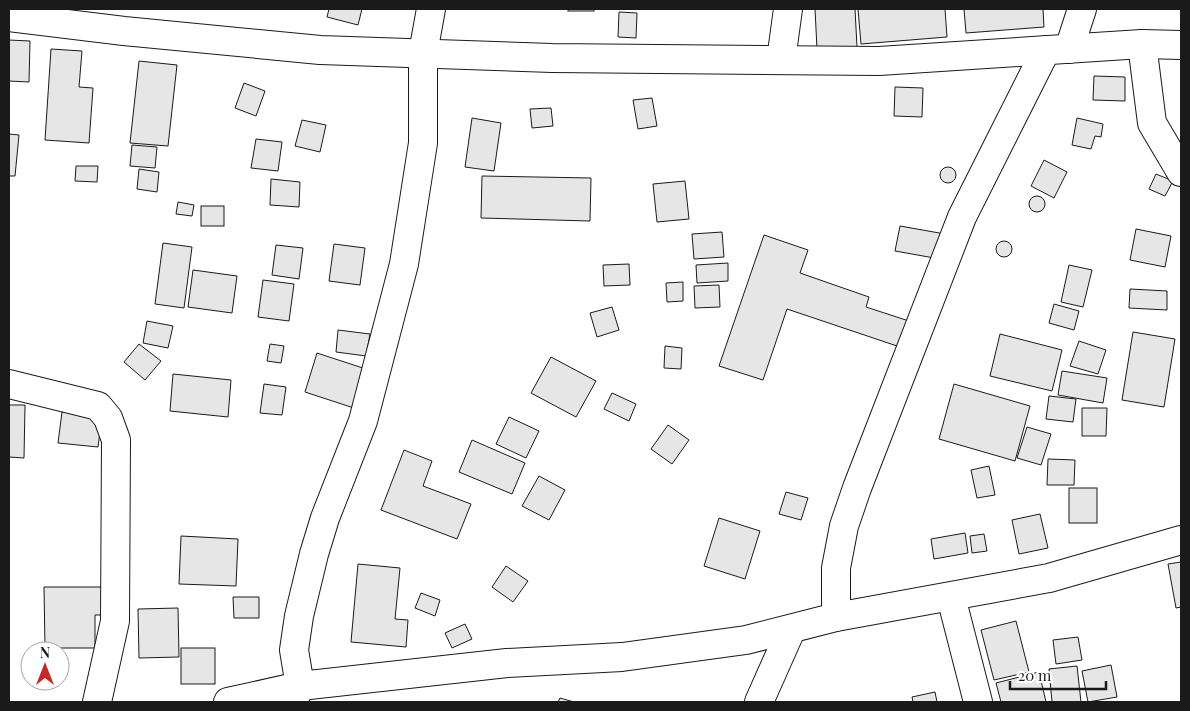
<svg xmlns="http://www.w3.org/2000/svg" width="1190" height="711" viewBox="0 0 1190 711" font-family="'Playfair Display',serif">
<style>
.building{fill:#e6e6e6;stroke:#1a1a1a}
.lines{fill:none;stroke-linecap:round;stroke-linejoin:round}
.minor-casing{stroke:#1a1a1a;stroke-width:30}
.minor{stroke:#fff;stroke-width:28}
</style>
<rect width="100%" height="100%" fill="#fff"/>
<g class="building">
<path d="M329 9H362L358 25 327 17Z"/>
<rect x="568" y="9" width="26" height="2"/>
<path d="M815 9H855L857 47 817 49Z"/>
<path d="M858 9H945L947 37 861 44Z"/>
<path d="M964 9H1043L1044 27 966 33Z"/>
<path d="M619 12 637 13 636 38 618 37Z"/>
<path d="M9 40 30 41 29 82 9 81Z"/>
<path d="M51 49 82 51 79 87 93 88 89 143 45 140Z"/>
<path d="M139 61 177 65 168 146 130 143Z"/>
<path d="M1094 76 1125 77V101L1093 100Z"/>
<path d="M244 83 265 91 256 116 235 108Z"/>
<path d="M895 87 923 88 922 117 894 116Z"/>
<path d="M652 98 657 126 638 129 633 100Z"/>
<path d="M551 108 553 126 532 128 530 109Z"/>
<path d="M472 118 501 123 494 171 465 167Z"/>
<path d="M1077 118 1103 124 1101 137 1095 136 1091 149 1072 145Z"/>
<path d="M302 120 326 125 320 152 295 146Z"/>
<path d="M9 134 19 135 15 176H9Z"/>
<path d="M256 139 282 142 278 171 251 168Z"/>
<path d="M132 145 157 147 155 168 130 166Z"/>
<path d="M1044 160 1067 172 1054 198 1031 186Z"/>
<path d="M76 166H98L97 182 75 181Z"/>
<circle cx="948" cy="175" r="8"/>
<path d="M139 169 159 172 157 192 137 189Z"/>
<path d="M1156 174 1173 181 1165 196 1149 189Z"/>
<path d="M482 176 591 178 590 221 481 218Z"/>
<path d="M271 179 300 182 299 207 270 205Z"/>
<path d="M685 181 689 219 657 222 653 184Z"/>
<circle cx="1037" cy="204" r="8"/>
<path d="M178 202 194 205 192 216 176 214Z"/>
<rect x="201" y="206" width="23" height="20"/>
<path d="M900 226 945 234 940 259 895 251Z"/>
<path d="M1136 229 1171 236 1165 267 1130 260Z"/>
<path d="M722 232 724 257 694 259 692 234Z"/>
<path d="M764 235 808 250 800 273 869 297 866 307 909 321 900 347 787 309 763 380 719 366Z"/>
<circle cx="1004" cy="249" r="8"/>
<path d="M163 243 192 247 184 308 155 304Z"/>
<path d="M334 244 365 248 360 285 329 281Z"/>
<path d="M276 245 303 248 299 279 272 275Z"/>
<path d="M728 263V281L697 283 696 265Z"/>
<path d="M629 264 630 285 604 286 603 265Z"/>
<path d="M1069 265 1092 270 1083 307 1061 302Z"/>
<path d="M193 270 237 276 232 313 188 307Z"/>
<path d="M263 280 294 284 289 321 258 317Z"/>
<path d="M683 282V301L667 302 666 283Z"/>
<path d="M719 285 720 307 695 308 694 286Z"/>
<path d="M1130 289 1167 291V310L1129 308Z"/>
<path d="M1054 304 1079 311 1074 330 1049 323Z"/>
<path d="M612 307 619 330 597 337 590 313Z"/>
<path d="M147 321 173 326 168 348 143 343Z"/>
<path d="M338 330 370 334 366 356 336 352Z"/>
<path d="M1133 332 1175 339 1164 407 1122 400Z"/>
<path d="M1000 334 1062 350 1052 391 990 376Z"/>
<path d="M1079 341 1106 350 1098 374 1070 366Z"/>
<path d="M139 344 161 361 145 380 124 362Z"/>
<path d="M270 344 284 346 281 363 267 361Z"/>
<path d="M665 346 682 348 681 369 664 368Z"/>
<path d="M317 353 375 372 363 411 305 392Z"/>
<path d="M551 357 596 381 576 417 531 393Z"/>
<path d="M1062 371 1107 378 1103 403 1058 395Z"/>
<path d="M173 374 231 380 228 417 170 411Z"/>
<path d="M264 384 286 387 282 415 260 413Z"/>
<path d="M954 384 1030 406 1015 461 939 439Z"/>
<path d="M612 393 636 404 629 421 604 409Z"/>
<path d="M1049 396 1076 399 1073 422 1046 419Z"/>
<path d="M9 405H25L24 458 9 457Z"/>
<path d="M1082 408H1107L1106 436H1082Z"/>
<path d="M62 412 102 416 98 447 58 443Z"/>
<path d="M509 417 539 431 526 458 496 444Z"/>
<path d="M668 425 689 440 672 464 651 449Z"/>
<path d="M1027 427 1051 434 1041 465 1017 458Z"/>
<path d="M472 440 525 463 512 494 459 472Z"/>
<path d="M404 450 432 461 423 486 471 504 457 539 381 510Z"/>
<path d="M1048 459 1075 460 1074 485H1047Z"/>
<path d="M989 466 995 495 977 498 971 470Z"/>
<path d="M539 476 565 490 549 520 522 506Z"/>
<rect x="1069" y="488" width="28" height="35"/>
<path d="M786 492 808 498 801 520 779 514Z"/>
<path d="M1040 514 1048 548 1019 554 1012 520Z"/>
<path d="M719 518 760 531 745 579 704 566Z"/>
<path d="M965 533 968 553 934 559 931 539Z"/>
<path d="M984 534 987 551 972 553 970 536Z"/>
<path d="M181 536 238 539 236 586 179 584Z"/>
<path d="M1181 562V607L1176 608 1168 564Z"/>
<path d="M358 564 400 568 395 619 408 620 406 647 351 642Z"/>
<path d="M506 566 528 581 513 602 492 587Z"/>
<path d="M44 587H110V615H95V648H45Z"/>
<path d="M421 593 440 600 435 616 415 608Z"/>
<path d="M233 597H259V618H234Z"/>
<path d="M178 608 179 657 139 658 138 609Z"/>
<path d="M1016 621 1029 672 994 680 981 630Z"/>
<path d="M465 624 472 639 452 648 445 633Z"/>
<path d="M1078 637 1082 660 1056 664 1053 640Z"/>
<rect x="181" y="648" width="34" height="36"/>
<path d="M1111 665 1117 697 1088 702 1082 671Z"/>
<path d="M1077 666 1081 702H1052L1049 669Z"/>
<path d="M1039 672 1046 702H1001L996 683Z"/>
<path d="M935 692 937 702H913L912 697Z"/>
<path d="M560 698 574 702H558Z"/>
</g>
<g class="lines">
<defs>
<g id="minor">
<path d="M9 17 124 31 320 50 552 58 879 61 1142 44 1181 45"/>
<path d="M1142 44 1152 123 1181 172"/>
<path d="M1069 49 1082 9"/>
<path d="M781 60 788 9"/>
<path d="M9 384 98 406 108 418 116 440 115 621 97 702"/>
<path d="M951 597 978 702"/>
<path d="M836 617V568L844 526 857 488 962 217 1046 50"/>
<path d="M228 702 300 686 507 663 622 657 746 640 836 617 1049 578 1181 540"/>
<path d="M293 702 300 686 294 650 299 616 314 554 325 518 363 421 404 264 423 143V53L431 9"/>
<path d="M759 702 791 630"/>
</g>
</defs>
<use href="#minor" class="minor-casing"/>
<use href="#minor" class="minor"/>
</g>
<rect width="1190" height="711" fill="none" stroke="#1a1a1a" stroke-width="20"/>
<g transform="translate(45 666)"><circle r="24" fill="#ffffff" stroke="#a3a3a3"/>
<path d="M0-4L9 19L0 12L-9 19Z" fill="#c62828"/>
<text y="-8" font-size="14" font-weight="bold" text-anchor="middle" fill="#1a1a1a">N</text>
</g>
<path d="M1010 681v8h96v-8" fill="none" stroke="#1a1a1a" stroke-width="2.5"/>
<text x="1018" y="681" font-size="15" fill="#1a1a1a" stroke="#ffffff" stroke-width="4" paint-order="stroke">20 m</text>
</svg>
